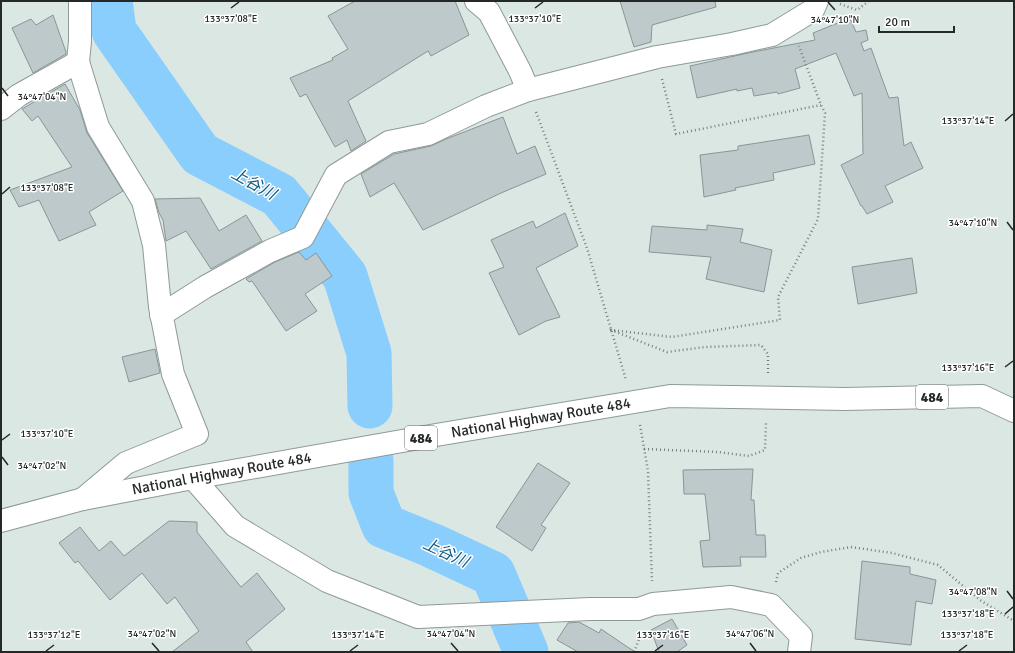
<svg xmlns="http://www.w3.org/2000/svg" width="1015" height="653" viewBox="0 0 1015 653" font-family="Signika,'Noto Sans JP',sans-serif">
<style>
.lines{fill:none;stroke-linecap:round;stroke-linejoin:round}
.river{stroke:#89cefc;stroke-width:45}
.building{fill:#bdc9cb;stroke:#899596}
.street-casing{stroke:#8f9a97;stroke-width:24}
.highway-casing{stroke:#8f9a97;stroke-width:24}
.path{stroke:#777f7c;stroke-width:2.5;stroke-dasharray:1 3;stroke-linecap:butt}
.street{stroke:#fff;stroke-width:22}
.highway{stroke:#fff;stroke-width:22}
.ticks{fill:none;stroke:#242827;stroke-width:1.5}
.labels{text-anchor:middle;stroke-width:3;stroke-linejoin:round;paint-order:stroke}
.shield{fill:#fff;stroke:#666868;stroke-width:1}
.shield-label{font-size:14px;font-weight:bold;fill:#242827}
.street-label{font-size:15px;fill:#242827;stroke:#fff}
.water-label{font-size:16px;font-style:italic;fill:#14597e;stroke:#fff}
.ticks-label{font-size:10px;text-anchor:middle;fill:#242827;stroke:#fff;stroke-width:3;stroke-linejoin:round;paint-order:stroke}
</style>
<rect width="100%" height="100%" fill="#dbe7e3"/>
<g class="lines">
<g class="river">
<path d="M110 1 114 31 200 154 279 195 345 276 369 353 370 406"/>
<path d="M371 460V493L384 526 431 545 493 574 526 652"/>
</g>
</g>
<g class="building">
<path d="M355 1H455L469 35 431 56 428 51 348 101 366 141 351 151 347 140 335 147 306 94 300 97 290 78 333 60 332 58 348 49 328 16Z"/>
<path d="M620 1H715L716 7 652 25 651 42 634 47Z"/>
<path d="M53 15 66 52V54L33 73 12 28 31 19 36 25Z"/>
<path d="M850 18 856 32 866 30 868 40 861 43 864 51 871 48 889 98 898 97 904 146 911 142 923 168 885 186 893 202 867 214 862 206H861L841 165 863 154 862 93 854 96 836 53 795 69 800 88 778 94 777 92 754 96 752 88 737 91V89L697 98 690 66 748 53 815 40 813 33Z"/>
<path d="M65 84 80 110 87 133 123 191 89 212 96 225 59 241 39 200 19 207 10 190 72 167 38 116 32 121 22 109Z"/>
<path d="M503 117 517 154 535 146 546 174 501 193 423 230 394 183 370 197 361 174 394 154 431 146 446 139Z"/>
<path d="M809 135 815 164 773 173 774 180 735 188 736 190 704 197 700 155 738 150V146Z"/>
<path d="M200 198 219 231 246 215 262 241 211 269 186 231 166 241 163 220 159 213 155 199Z"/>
<path d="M565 213 578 246 536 268 560 317 546 321 519 335 489 273 504 267 491 240 533 221 536 228Z"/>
<path d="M707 225 743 229 740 242 772 250 764 292 706 279 711 257 649 252 652 226 707 230Z"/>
<path d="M299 252 306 260 316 253 332 276 305 294 317 311 286 331 252 281 249 282 246 279 275 262Z"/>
<path d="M912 258 917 293 858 304 852 267Z"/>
<path d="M155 349 160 373 129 382 122 357Z"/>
<path d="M538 463 570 483 541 525 546 528 532 551 496 527Z"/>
<path d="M753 469 751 500H754L756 535H765L766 557H740L741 566 703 567 700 541 710 540 705 494H684L683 470Z"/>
<path d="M169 521 197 522V532L241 587 257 573 285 609 246 642 253 652H172L199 631 175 597 167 604 142 573 110 600 78 561 75 563 59 543 80 527 99 551 111 541 124 556Z"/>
<path d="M862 561 910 567V574L936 580 932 604 916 601 911 645 855 639Z"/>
<path d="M672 619 687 645 677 652H659L651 630Z"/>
<path d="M579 622 599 633 601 629 629 648 636 652H578L557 640 568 623Z"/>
</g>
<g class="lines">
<defs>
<g id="street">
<path d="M476 1 489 12 520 71 528 90"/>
<path d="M78 62 80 41V1"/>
<path d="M1 109 19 95 78 62 98 127 143 201 154 245 160 307 173 374 197 434 126 463 83 499"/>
<path d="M161 315 205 287 270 251 303 237 336 175 389 142 428 134 486 106 528 90 657 57 732 44 772 35 813 10 817 1"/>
<path d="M193 478 235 526 327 581 418 617 590 609H639L653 604 731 597 771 605 801 636 799 652"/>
</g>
<g id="highway">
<path id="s1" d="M1 521 83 499 193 478 436 435 670 396 845 399 982 396 1014 411"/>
</g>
</defs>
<use href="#street" class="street-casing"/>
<use href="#highway" class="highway-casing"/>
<g class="path">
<path d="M840 4 857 10 869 1"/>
<path d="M662 79 676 134 821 105"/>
<path d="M536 112 587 248 626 380"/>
<path d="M768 373V354L761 345 705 347 667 352 611 330 672 337 780 320 778 297 818 219 825 113 821 105 799 46"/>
<path d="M640 425 648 471 652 581"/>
<path d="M644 449 718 452 749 456 765 450 766 422"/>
<path d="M776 582 778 573 801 558 821 552 851 547 892 553 938 565 980 600 1014 621"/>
<path d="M634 652 642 632"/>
</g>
<use href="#street" class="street"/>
<use href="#highway" class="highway"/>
</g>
<path class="ticks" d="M828 2 835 10M231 8 239 2M535 8 543 2M2 88 8 96M1005 121 1013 114M2 194 10 187M1007 222 1013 230M1005 367 1013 361M2 440 10 434M2 457 8 465M1007 591 1013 599M1005 614 1013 607M152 643 159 651M451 643 458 651M750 643 756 651M46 651 54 645M350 651 358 645M655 651 663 645M959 651 967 645"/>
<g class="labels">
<g class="shield">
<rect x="916" y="385" width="32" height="24" rx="3"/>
<rect x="405" y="426" width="32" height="24" rx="3"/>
</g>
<g class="shield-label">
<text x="932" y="402">484</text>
<text x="421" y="443">484</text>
</g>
<g class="street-label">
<text dy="5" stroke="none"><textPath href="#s1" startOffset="550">National Highway Route 484</textPath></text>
<text dy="5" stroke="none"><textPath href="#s1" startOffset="226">National Highway Route 484</textPath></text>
</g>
<g class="water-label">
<text transform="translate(254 183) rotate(29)" y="6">上谷川</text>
<text transform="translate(446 552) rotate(25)" y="6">上谷川</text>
</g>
</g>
<g class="ticks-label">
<text x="535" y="22">133°37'10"E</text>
<text x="231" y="22">133°37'08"E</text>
<text x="835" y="23">34°47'10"N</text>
<text x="42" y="100">34°47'04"N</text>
<text x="968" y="124">133°37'14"E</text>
<text x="47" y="191">133°37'08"E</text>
<text x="973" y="226">34°47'10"N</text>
<text x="968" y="371">133°37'16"E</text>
<text x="47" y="437">133°37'10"E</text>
<text x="42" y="469">34°47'02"N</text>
<text x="973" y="595">34°47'08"N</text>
<text x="968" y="617">133°37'18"E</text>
<text x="152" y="637">34°47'02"N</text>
<text x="451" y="637">34°47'04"N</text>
<text x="750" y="637">34°47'06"N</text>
<text x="54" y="638">133°37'12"E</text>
<text x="358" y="638">133°37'14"E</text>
<text x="663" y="638">133°37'16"E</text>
<text x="967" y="638">133°37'18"E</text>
</g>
<rect width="1015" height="653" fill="none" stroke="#242827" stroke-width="4"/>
<path d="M879 26v6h75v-6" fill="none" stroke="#242827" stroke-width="2"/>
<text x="885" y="26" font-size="12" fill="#242827" stroke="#ffffff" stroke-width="3" paint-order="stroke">20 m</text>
</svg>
